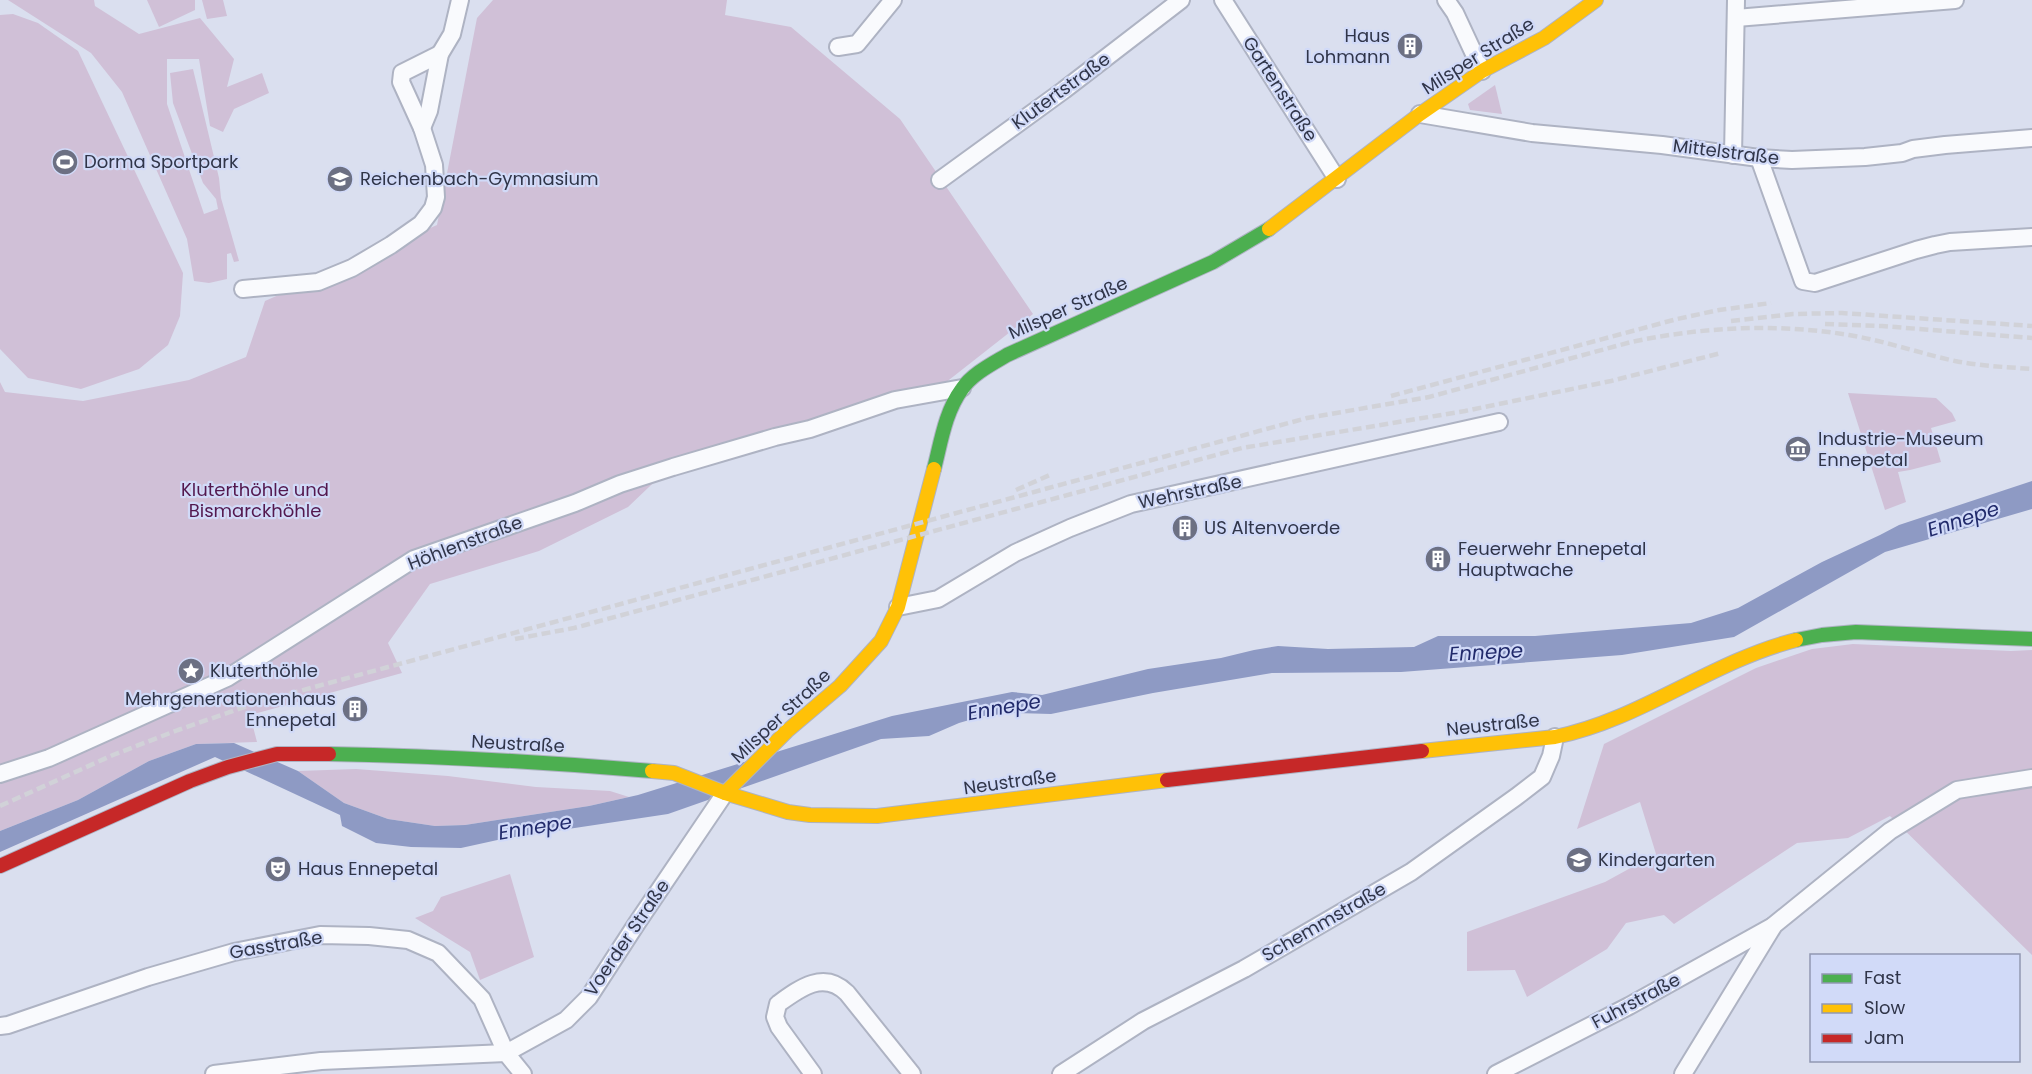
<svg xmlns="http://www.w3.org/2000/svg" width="2032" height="1074" viewBox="0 0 2032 1074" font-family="Poppins,sans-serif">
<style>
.green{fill:#d0c0d7}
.water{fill:#8e9ac4}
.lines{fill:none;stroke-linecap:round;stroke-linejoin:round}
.street-casing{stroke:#aeb3c3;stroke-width:20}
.fast-casing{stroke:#aeb3c3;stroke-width:16}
.slow-casing{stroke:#aeb3c3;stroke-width:16}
.jam-casing{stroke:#aeb3c3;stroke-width:16}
.street{stroke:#f9fafd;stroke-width:16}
.fast{stroke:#4caf50;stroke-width:14}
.slow{stroke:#ffc107;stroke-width:14}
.jam{stroke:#c62828;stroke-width:14}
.rail{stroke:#d1d2d8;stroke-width:4.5;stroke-dasharray:9 4.5;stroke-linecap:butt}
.labels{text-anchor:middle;stroke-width:4.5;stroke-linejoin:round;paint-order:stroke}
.poi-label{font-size:18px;fill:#303549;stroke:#d1daf8;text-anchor:start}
.street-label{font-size:18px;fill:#303549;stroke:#d1daf8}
.park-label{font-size:18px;fill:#53184e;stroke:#d1daf8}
.water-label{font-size:20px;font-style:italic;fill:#212a6b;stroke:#d1daf8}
</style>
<rect width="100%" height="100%" fill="#dadfef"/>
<g class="green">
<path d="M8 0H94L95 6 139 34 200 18 234 59 227 87 262 73 269 93 234 109 223 132 210 126 199 59H167V104L204 214 218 209 216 199 203 183 173 103 170 73 193 69 219 178 221 198 239 261 234 262 231 253 227 254V279L209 283 194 281 187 239 122 92 91 53Z"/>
<path d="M147 0H195V10L159 27Z"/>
<path d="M202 0H223L227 16 207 19Z"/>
<path d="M493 0H727L725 15 791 27 900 119 1033 314 940 387 670 467 628 507 539 551 430 584 388 643 402 673 250 715 257 742 196 744 149 761 78 800 0 831V382L5 392 83 401 189 380 246 357 265 301 437 225 477 18Z"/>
<path d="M13 14 38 23 78 51 183 273 180 316 168 345 139 369 81 389 28 378 0 349V15Z"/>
<path d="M1495 85 1502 114 1470 110 1468 104Z"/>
<path d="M1848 393 1936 398 1952 413 1956 421 1931 428 1941 462 1910 470 1898 472 1906 502 1885 510Z"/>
<path d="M1853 644 2011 651 2032 650V955L1890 816 1848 838 1797 843 1674 924 1664 915 1626 923 1607 949 1527 997 1515 970 1467 971V932L1605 882 1656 854 1640 802 1577 829 1604 744 1756 668 1812 649Z"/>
<path d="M356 769 448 776 536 787 610 791 629 797 589 806 465 825 435 826 388 819 344 803 298 771Z"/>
<path d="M510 874 534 957 480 980 470 952 415 918 433 911 441 897Z"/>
</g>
<path class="water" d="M2032 481V509L1885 552 1734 637 1622 655 1401 672 1272 673 1153 693 1051 714 1014 713 983 716 959 723 929 736 881 739 668 814 502 839 461 848 411 847 376 843 342 826 340 815 215 757 0 852V831L78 800 149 761 196 744 234 743 298 771 344 803 388 819 435 826 465 825 589 806 638 795 892 716 1012 692 1042 695 1148 669 1221 658 1254 650 1278 646 1328 649 1414 647 1438 636H1535L1691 623 1738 608 1822 562 1880 535 1899 525Z"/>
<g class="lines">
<defs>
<g id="street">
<path d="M1223 0 1337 179"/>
<path d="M1446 0 1455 13 1482 71"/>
<path d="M1736 18 1955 0"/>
<path d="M838 47 857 44 893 0"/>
<path d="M1420 114 1532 133 1662 145 1759 158 1792 160 1865 157 1902 153 1913 149 1945 145 2032 138"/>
<path d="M422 128 429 111 440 54 452 34 460 0"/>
<path d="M1733 155 1736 0"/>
<path d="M1759 158 1803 281 1815 283 1916 250 1935 245 1950 242 2032 237"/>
<path d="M940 180 1064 90 1181 0"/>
<path d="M243 289 318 282 352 268 391 245 421 224 433 208 436 197 434 165 422 128 401 82 402 73 440 54"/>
<path d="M898 607 938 599 1015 553 1070 528 1131 504 1499 422"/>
<path d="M0 774 49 758 227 678 414 559 575 503 620 484 673 467 775 437 810 429 895 400 962 388"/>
<path d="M0 1026 8 1025 148 977 234 952 320 935 369 936 408 940 438 953 482 999 506 1053 523 1074"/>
<path d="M214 1074 321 1061 506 1053 566 1020 589 997 637 923 725 793"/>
<path d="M813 1074 779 1027 775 1017 778 1004C800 988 824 970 847 993L912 1074"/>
<path d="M1061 1074 1143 1021 1244 969 1411 872 1516 797 1542 777 1551 756 1555 737"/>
<path d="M1496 1074 1629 1006 1773 926"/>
<path d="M1683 1074 1774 925 1890 831 1957 790 2032 778"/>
</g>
<g id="fast">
<path d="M934 469C941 442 945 412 962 389 972 374 992 364 1007 355L1213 262 1269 229"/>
<path d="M1796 640 1822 635 1856 632 2032 639"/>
<path d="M329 754C437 756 545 762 652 771"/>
</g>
<g id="slow">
<path d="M1269 229 1420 114 1482 71 1544 38 1596 0"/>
<path d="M1422 751 1555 737C1640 720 1712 661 1796 640"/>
<path d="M652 771 674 773 725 793 788 812 810 815 877 816 1167 780"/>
<path d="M725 793 787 731 840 686 881 641 898 607 934 469"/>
</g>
<g id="jam">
<path d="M1167 780 1422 751"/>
<path d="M0 866 190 781 228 767 277 754H329"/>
</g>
</defs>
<use href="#street" class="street-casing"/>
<use href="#fast" class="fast-casing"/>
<use href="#slow" class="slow-casing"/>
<use href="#jam" class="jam-casing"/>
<use href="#street" class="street"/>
<use href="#fast" class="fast"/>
<use href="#slow" class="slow"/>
<use href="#jam" class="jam"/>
<g class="rail">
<path d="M1731 321 1793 314 1842 313 2032 326"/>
<path d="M1825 324 1882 326 2032 338"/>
<path d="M1391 396 1677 319 1719 310 1771 303"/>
<path d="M1016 490 1052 474"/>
<path d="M515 639 574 628 1242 448 1465 411 1611 381 1721 353"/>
<path d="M0 806 113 755 178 730 259 702 1307 418 1429 397 1631 342C1702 327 1777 323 1849 335 1885 341 1919 353 1955 361 1980 366 2006 367 2032 369"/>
</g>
</g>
<defs>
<symbol id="building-disc" viewBox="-11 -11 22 22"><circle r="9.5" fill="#6c7083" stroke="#d1daf8"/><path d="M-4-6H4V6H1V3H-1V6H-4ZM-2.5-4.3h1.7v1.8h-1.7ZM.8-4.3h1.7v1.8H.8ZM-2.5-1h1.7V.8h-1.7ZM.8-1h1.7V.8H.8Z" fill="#fff"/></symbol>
<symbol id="stadium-disc" viewBox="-11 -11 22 22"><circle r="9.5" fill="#6c7083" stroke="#d1daf8"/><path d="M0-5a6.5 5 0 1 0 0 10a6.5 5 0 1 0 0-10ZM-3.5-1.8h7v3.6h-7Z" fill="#fff"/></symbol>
<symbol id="school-disc" viewBox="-11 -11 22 22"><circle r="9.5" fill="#6c7083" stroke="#d1daf8"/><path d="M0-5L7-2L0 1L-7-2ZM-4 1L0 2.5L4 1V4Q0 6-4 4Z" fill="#fff"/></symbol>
<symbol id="museum-disc" viewBox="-11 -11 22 22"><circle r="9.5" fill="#6c7083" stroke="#d1daf8"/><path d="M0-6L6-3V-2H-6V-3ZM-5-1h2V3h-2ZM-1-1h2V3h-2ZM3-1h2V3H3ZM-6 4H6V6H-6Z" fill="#fff"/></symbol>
<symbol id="sight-disc" viewBox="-11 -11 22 22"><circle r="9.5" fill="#6c7083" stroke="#d1daf8"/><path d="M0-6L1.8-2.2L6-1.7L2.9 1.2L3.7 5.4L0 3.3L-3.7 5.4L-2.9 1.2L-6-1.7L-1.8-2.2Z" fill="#fff"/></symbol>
<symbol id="theatre-disc" viewBox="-11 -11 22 22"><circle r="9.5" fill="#6c7083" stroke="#d1daf8"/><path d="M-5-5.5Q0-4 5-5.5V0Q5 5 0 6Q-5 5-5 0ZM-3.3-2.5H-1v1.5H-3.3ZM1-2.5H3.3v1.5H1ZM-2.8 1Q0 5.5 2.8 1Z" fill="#fff"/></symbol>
</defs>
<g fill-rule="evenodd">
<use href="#building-disc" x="1395" y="31" width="30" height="30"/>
<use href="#stadium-disc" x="50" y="147" width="30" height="30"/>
<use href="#school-disc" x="325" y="164" width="30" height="30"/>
<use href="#museum-disc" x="1783" y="434" width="30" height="30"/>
<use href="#building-disc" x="1170" y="513" width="30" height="30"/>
<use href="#building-disc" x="1423" y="544" width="30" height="30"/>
<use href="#sight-disc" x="176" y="656" width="30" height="30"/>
<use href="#building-disc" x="340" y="694" width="30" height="30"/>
<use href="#school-disc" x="1564" y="845" width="30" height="30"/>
<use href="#theatre-disc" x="263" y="854" width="30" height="30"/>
</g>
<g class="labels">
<g class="poi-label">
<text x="1390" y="42" text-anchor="end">Haus<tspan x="1390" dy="21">Lohmann</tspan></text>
<text x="84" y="168">Dorma Sportpark</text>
<text x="360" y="185">Reichenbach-Gymnasium</text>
<text x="1818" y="445">Industrie-Museum<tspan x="1818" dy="21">Ennepetal</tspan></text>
<text x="1204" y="534">US Altenvoerde</text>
<text x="1458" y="555">Feuerwehr Ennepetal<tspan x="1458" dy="21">Hauptwache</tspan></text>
<text x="210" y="677">Kluterthöhle</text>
<text x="336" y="705" text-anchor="end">Mehrgenerationenhaus<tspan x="336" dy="21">Ennepetal</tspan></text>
<text x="1598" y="866">Kindergarten</text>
<text x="298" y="875">Haus Ennepetal</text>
</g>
<g class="street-label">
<text transform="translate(1478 56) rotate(-32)" y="6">Milsper Straße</text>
<text transform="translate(1280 89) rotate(57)" y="6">Gartenstraße</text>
<text transform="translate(1061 91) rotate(-36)" y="6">Klutertstraße</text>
<text transform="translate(1726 152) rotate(7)" y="6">Mittelstraße</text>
<text transform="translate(1068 308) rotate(-24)" y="6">Milsper Straße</text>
<text transform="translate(1190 492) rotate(-12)" y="6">Wehrstraße</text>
<text transform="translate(465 543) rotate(-21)" y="6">Höhlenstraße</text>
<text transform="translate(781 716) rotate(-43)" y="6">Milsper Straße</text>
<text transform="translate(1493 725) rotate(-6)" y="6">Neustraße</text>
<text transform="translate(518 744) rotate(3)" y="6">Neustraße</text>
<text transform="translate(1010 782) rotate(-8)" y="6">Neustraße</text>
<text transform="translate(1324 922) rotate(-30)" y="6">Schemmstraße</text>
<text transform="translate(627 938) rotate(-56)" y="6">Voerder Straße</text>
<text transform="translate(276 945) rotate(-10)" y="6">Gasstraße</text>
<text transform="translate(1636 1001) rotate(-28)" y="6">Fuhrstraße</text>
</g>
<g class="park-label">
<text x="255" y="496">Kluterthöhle und<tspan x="255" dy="21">Bismarckhöhle</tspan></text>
</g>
<g class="water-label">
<text transform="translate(1963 519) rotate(-18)" y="7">Ennepe</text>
<text transform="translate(1486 652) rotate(-3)" y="7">Ennepe</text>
<text transform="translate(1004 707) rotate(-10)" y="7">Ennepe</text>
<text transform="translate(535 827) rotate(-9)" y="7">Ennepe</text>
</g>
</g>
<rect x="1810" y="954" width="210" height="108" fill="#d1daf8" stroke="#9198b2" stroke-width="1.5"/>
<rect x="1822" y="974" width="30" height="9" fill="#4caf50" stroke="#9198b2" stroke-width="1.5"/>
<text x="1864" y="984" font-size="18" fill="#303549">Fast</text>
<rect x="1822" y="1004" width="30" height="9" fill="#ffc107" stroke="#9198b2" stroke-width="1.5"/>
<text x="1864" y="1014" font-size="18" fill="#303549">Slow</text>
<rect x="1822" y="1034" width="30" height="9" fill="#c62828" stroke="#9198b2" stroke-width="1.5"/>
<text x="1864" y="1044" font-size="18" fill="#303549">Jam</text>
</svg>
